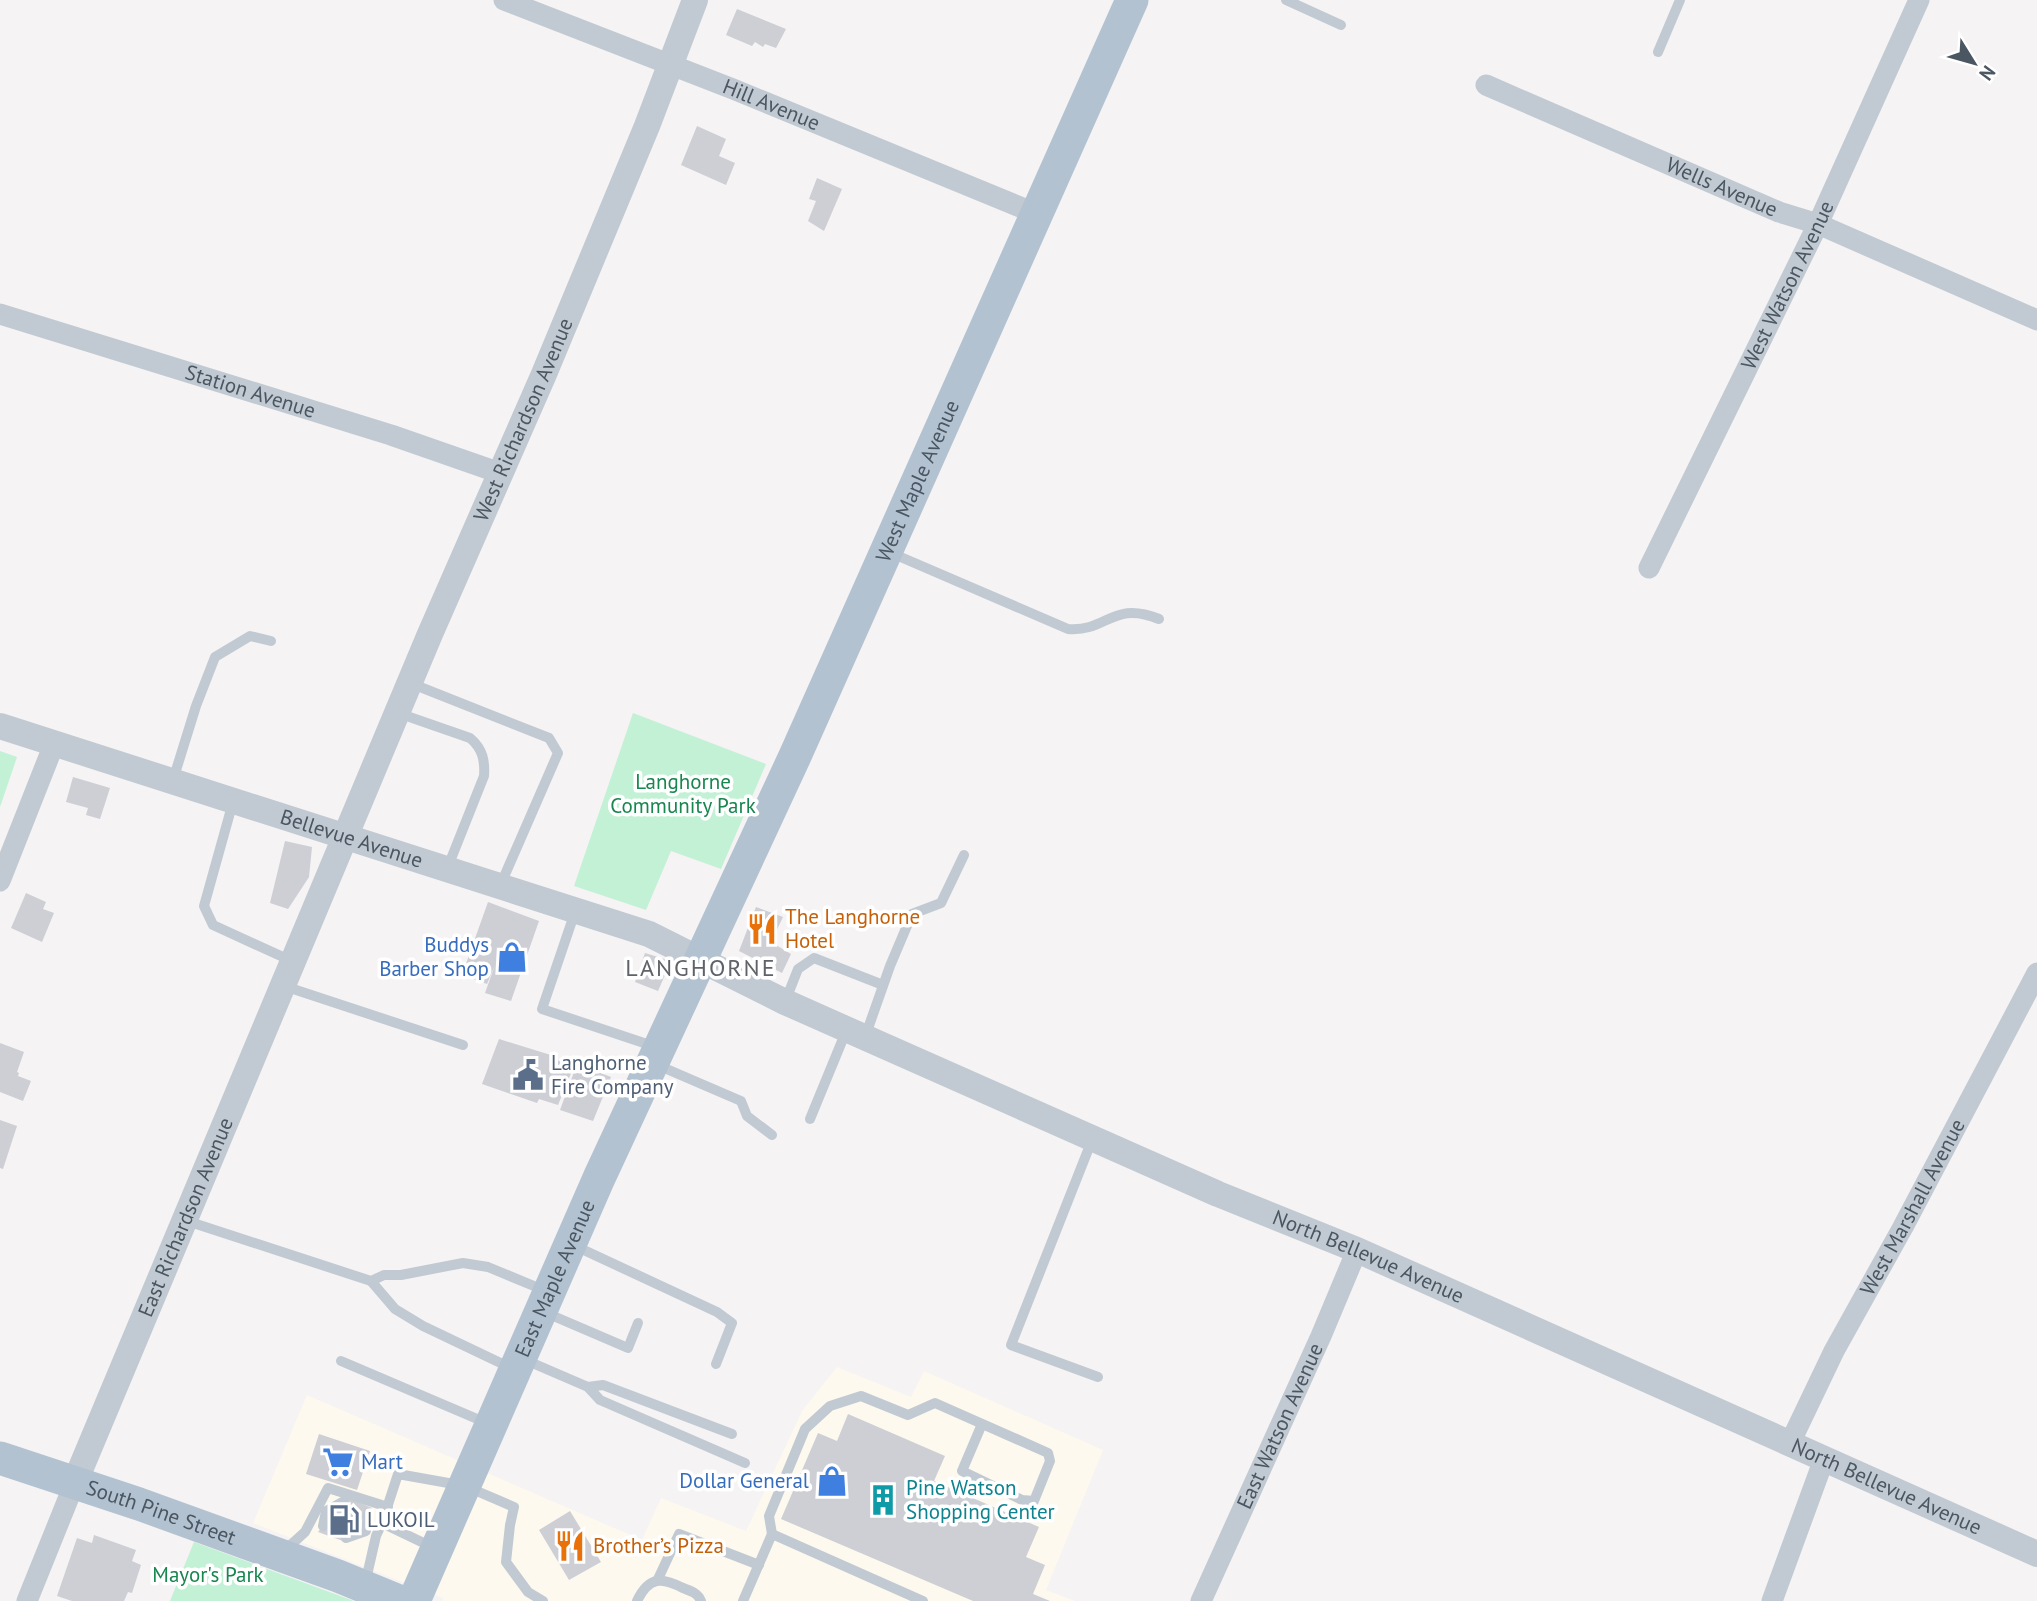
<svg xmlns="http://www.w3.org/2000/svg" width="2037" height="1601" viewBox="0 0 2037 1601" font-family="'PT Sans',sans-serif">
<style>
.commercial{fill:#fdf9ef}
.green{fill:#c3f1d5}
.building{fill:#cdcfd5}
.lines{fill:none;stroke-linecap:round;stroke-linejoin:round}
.service{stroke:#c1cad2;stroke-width:10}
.minor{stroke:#c1cad2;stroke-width:21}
.tertiary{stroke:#c1cad2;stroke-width:26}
.primary{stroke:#b3c2d1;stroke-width:33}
.labels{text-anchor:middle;stroke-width:7;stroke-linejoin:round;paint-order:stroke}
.street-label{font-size:21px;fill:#4a5661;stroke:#fff}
.park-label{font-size:21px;fill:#17864f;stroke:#fff}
.food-label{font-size:21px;fill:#c56008;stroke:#fff;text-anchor:start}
.shop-label{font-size:21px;fill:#366cbe;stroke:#fff;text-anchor:end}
.service-label{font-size:21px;fill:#4e5e75;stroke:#fff;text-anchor:start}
.culture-label{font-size:21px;fill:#0d838f;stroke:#fff;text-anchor:start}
.quarter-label{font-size:24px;letter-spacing:2px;fill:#5f6368;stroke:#fff}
</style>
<rect width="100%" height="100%" fill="#f5f3f3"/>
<path class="commercial" d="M837 1367 911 1397 924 1371 1103 1450 1046 1590 1075 1601H443V1598L253 1523 307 1395 642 1540 661 1498 746 1531 802 1411Z"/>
<g class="green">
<path d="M633 713 766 764 721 869 671 851 646 910 574 886Z"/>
<path d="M0 751 17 757 0 807Z"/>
<path d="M194 1542 354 1601H170Z"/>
</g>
<g class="building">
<path d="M737 9 786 29 776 48 765 44 763 47 755 42 752 46 726 35Z"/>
<path d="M697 126 726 139 719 156 735 163 726 185 681 165Z"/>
<path d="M817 178 842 189 824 231 808 221 816 201 809 199Z"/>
<path d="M73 777 110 788 100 819 86 815 88 808 66 802Z"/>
<path d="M285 841 312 847 309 877 288 909 270 903Z"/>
<path d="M26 893 46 902 43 909 54 913 42 942 11 928Z"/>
<path d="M488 902 539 921 511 1001 485 993 495 965 487 984 462 975Z"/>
<path d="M756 907 783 917 771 942 791 954 782 973 739 951Z"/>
<path d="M645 953 671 961 658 991 635 982Z"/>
<path d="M499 1039 554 1056V1059L574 1066 558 1105 539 1099 537 1103 482 1084Z"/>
<path d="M0 1043 24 1052 17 1072 19 1073 18 1076 31 1081 23 1101 0 1092Z"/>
<path d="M577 1064 611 1077 593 1121 560 1110Z"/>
<path d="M0 1120 17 1126 3 1169 0 1168Z"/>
<path d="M848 1414 945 1456 934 1481 1039 1527 1026 1557 1045 1565 1033 1594 1050 1601H973L781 1519 818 1433 837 1441Z"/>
<path d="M319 1434 370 1451 357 1490 306 1474Z"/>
<path d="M347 1497 372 1508 343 1541 318 1532Z"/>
<path d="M570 1511 601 1562 569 1580 539 1530Z"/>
<path d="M94 1535 136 1550 132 1561 141 1565 132 1593 128 1592 124 1601H72L57 1596 77 1538 92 1543Z"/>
</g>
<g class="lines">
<g class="service">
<path d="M1286 0 1341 25"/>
<path d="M1658 52 1680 0"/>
<path d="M889 552 1068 629C1108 632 1112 600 1159 619"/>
<path d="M410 683 549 738 558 753 500 886"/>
<path d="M398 713 470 738C483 749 485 761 484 776L447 869"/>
<path d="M173 780 196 706 215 657 250 636 271 641"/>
<path d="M233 802 204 906 213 925 294 962"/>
<path d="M575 912 542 1009 656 1047"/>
<path d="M284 986 463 1045"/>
<path d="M785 1002 798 969 814 958 883 985"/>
<path d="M865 1037 890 966 912 914 941 903 964 855"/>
<path d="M655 1064 741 1101 747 1116 772 1135"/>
<path d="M810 1119 847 1029"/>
<path d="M1092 1140 1011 1345 1098 1377"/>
<path d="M184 1220 371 1281 384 1275H401L463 1263 488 1267 546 1291"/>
<path d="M573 1245 717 1312 732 1323 716 1364"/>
<path d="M371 1281 395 1309 423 1326 513 1369"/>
<path d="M544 1312 628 1348 638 1323"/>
<path d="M523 1359 588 1387 600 1400 745 1463"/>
<path d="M341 1361 489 1424"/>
<path d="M588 1387 603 1385 732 1434"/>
<path d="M323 1526 326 1511 344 1501"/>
<path d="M772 1534 769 1516 805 1429 830 1406 861 1396 908 1415 935 1403 1048 1453 1050 1461 1034 1501 1022 1500 962 1471 982 1424"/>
<path d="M346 1538 366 1531 368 1513"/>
<path d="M432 1547 382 1523 398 1474 465 1486 514 1507 510 1525 506 1562 528 1592 543 1601"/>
<path d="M284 1551 305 1532 328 1488 388 1507"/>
<path d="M658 1579 679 1534 759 1565"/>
<path d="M365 1584 376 1536 382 1523"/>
<path d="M637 1601C649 1576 662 1577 683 1588 691 1591 698 1593 701 1601"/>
<path d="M743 1601 772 1534 923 1601"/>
</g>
<g class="minor">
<path id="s1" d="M504 0 733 89 1037 214"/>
<path id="s2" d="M1486 85 1779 212 1818 224 2037 320"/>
<path id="s3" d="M0 314 391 435 500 473"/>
<path id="s4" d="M1649 568 1818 224 1919 0"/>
<path d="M0 881 54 744"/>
<path id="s5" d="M1790 1443 1834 1351 1903 1227 2037 973"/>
<path d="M27 1601 75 1482"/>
<path id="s6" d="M1201 1601 1321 1336 1357 1250"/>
<path d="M1772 1601 1824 1459"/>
</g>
<g class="tertiary">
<path id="s7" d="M0 726 649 934 785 1002 1218 1194 1357 1250 2037 1554"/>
<path id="s8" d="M75 1482 430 634 544 374 647 126 695 0"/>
</g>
<g class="primary">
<path id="s9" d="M0 1458 139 1504 338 1576 399 1601"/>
<path id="s10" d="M414 1601 599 1178 795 756 1132 0"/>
</g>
</g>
<defs>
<symbol id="restaurant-bare" viewBox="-9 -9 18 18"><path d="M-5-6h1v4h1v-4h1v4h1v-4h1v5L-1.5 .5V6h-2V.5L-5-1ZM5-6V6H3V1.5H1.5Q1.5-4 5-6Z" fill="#e8710a" stroke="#fff" stroke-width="2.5" paint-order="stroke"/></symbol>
<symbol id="shop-bare" viewBox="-9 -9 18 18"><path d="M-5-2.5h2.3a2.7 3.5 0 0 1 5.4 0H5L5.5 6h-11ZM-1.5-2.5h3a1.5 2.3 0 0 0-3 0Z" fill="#3f7fe0" stroke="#fff" stroke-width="2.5" paint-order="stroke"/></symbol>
<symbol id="civic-bare" viewBox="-9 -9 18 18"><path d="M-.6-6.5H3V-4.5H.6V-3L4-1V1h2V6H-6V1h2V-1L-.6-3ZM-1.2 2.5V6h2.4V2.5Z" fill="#5c6f8a" stroke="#fff" stroke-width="2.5" paint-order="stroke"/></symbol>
<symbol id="supermarket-bare" viewBox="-9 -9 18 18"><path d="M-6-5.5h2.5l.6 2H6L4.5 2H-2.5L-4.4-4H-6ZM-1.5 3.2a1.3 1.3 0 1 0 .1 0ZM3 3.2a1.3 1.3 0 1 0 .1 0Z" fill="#3f7fe0" stroke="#fff" stroke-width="2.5" paint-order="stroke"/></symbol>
<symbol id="building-bare" viewBox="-9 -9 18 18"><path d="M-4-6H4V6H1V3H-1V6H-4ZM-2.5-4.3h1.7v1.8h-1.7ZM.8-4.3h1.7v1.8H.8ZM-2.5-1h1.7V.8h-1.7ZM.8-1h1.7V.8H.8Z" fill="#0f9aa8" stroke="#fff" stroke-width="2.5" paint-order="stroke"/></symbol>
<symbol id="fuel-bare" viewBox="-9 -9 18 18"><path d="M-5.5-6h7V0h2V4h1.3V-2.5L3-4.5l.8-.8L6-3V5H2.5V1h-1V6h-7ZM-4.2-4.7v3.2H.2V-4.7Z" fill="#5c6f8a" stroke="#fff" stroke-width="2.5" paint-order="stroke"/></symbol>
</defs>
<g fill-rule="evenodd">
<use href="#restaurant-bare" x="740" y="907" width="44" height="44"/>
<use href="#shop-bare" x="490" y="935" width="44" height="44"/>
<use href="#civic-bare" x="506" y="1053" width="44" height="44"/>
<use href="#supermarket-bare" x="316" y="1440" width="44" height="44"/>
<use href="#shop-bare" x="810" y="1459" width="44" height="44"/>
<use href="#building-bare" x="861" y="1478" width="44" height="44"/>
<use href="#fuel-bare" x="322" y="1498" width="44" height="44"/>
<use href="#restaurant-bare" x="548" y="1524" width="44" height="44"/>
</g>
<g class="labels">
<g class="street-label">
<text dy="7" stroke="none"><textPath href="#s1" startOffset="287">Hill Avenue</textPath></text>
<text dy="7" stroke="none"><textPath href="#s2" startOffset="257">Wells Avenue</textPath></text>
<text dy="7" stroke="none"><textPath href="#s4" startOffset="315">West Watson Avenue</textPath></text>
<text dy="7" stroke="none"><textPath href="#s3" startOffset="262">Station Avenue</textPath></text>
<text dy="7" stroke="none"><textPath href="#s8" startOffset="1153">West Richardson Avenue</textPath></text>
<text dy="7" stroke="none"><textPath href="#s10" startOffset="1228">West Maple Avenue</textPath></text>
<text dy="7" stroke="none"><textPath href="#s7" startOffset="369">Bellevue Avenue</textPath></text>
<text dy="7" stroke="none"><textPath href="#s5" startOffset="266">West Marshall Avenue</textPath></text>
<text dy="7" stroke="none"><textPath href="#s8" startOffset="287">East Richardson Avenue</textPath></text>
<text dy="7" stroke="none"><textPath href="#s7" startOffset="1470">North Bellevue Avenue</textPath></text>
<text dy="7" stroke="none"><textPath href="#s10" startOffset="352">East Maple Avenue</textPath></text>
<text dy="7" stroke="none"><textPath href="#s6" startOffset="192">East Watson Avenue</textPath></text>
<text dy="7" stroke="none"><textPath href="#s7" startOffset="2037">North Bellevue Avenue</textPath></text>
<text dy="7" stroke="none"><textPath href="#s9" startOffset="170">South Pine Street</textPath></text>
</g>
<g class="park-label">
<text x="683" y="789">Langhorne<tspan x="683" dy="24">Community Park</tspan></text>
<text x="208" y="1582">Mayor's Park</text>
</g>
<g class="food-label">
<text x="785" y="924">The Langhorne<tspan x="785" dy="24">Hotel</tspan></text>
<text x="593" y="1553">Brother’s Pizza</text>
</g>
<g class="shop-label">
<text x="489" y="952">Buddys<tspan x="489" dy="24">Barber Shop</tspan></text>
<text x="361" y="1469" text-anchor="start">Mart</text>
<text x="809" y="1488">Dollar General</text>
</g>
<g class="service-label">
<text x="551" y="1070">Langhorne<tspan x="551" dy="24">Fire Company</tspan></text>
<text x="367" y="1527">LUKOIL</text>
</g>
<g class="culture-label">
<text x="906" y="1495">Pine Watson<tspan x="906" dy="24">Shopping Center</tspan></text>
</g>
<g class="quarter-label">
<text x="701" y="976">LANGHORNE</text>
</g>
</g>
<g transform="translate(1974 63) rotate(127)" stroke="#ffffff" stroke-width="5" paint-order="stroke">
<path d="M0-5L12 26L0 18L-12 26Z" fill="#4a5661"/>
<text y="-10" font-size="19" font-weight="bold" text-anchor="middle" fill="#4a5661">N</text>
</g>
</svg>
